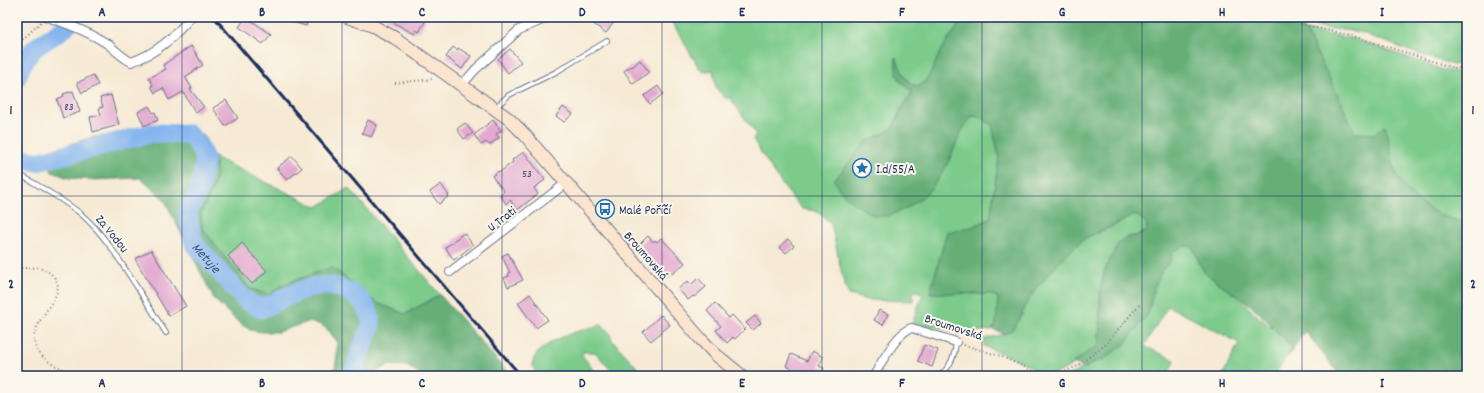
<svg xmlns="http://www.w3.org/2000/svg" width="1484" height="393" viewBox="0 0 1484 393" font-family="Dekko,sans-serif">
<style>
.green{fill:#7ccb8b;stroke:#4c7d74}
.forest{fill:#65af77;stroke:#406f6a}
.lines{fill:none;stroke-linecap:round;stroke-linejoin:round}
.river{stroke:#82b4ee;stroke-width:19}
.building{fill:#e3aad0}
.service-casing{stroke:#687087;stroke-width:6}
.minor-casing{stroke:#687087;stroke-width:10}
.secondary-casing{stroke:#687087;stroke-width:14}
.path{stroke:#687087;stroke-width:2;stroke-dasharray:1 3;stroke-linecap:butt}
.service{stroke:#fff;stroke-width:4}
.minor{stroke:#fff;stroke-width:8}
.secondary{stroke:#fce5cf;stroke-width:12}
.rail{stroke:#1b2f5e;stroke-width:3}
.grid{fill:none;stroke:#1b2f5e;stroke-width:1;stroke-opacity:0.55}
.labels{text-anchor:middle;stroke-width:4;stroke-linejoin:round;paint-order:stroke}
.number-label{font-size:11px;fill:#4d4e7a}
.poi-label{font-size:13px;fill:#1b2f5e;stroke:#fbf7ec;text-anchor:start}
.street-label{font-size:13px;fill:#1b2f5e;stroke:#fbf7ec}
.water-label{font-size:14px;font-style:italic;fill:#3a5789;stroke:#fbf7ec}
.neatline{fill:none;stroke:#1b2f5e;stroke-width:1.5}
.grid-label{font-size:13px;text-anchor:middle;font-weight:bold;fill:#1b2f5e}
</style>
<rect width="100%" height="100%" fill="#fbf7ec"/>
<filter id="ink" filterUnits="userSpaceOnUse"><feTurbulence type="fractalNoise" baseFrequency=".025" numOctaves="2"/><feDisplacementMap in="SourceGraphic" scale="8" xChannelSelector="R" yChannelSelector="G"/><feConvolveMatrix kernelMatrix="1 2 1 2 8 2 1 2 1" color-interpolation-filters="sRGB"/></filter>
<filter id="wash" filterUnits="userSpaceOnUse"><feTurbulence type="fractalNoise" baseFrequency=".012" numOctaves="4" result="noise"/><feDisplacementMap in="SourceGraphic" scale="16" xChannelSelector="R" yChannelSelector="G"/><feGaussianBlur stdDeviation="0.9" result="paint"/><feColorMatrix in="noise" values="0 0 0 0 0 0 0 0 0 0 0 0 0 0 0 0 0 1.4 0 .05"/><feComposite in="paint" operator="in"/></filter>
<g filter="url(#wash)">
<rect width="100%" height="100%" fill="#f6ead4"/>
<g class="green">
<path d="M669 17H965C958 27 949 37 943 48 934 62 933 77 918 87 902 80 903 71 896 58 895 73 899 84 913 91 909 96 905 102 902 107 894 123 896 130 877 136L839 174 853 203 876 216 909 207 930 190 950 158 964 125 972 116 980 117 992 125 999 156 990 219 969 228 947 232 930 293 988 294 998 297V313L995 327 991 330 980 331 970 335 939 327 927 325 921 327 912 323 923 293 915 291 913 293V301L868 300 849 295 844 284 831 223 816 211 802 209C783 188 768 164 753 139L756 134 730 98H725L716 88 713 70 703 72 699 68Z"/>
<path d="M1294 17H1467V64L1453 65 1407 50 1360 32 1324 28 1297 19Z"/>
<path d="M1305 30 1354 39 1447 71 1467 72V222C1438 220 1403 196 1394 168 1390 154 1389 139 1385 125L1376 134H1355L1336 91Z"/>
<path d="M214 157 317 207 349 188 440 295 405 314 377 303 332 267 282 285 269 295 249 288 202 228 201 212 212 191 217 173Z"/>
<path d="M1135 215 1145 220 1147 225 1146 229 1142 234 1127 237 1119 242 1104 272 1100 289 1099 344C1088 353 1067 372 1052 374 1040 375 1030 366 1021 361 1009 356 996 351 984 346V339L1005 334 1013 329 1019 320 1030 297 1039 285 1064 257 1085 238 1112 227Z"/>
<path d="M1184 246H1191L1196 253 1199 263 1206 274 1235 295 1260 318 1284 338 1292 348 1274 376H1222L1239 343 1168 306 1144 346 1175 360 1167 376H1066C1079 372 1092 362 1104 359L1148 314 1154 288 1162 270 1170 262 1173 251Z"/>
<path d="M601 325C607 329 611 333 612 340L645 376H616L595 352H583L582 355 598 376H539C537 373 533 370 533 366 529 344 585 328 601 325Z"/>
<path d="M1026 369 1037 376H997L1007 372Z"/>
</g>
<g class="forest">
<path d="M965 17H1294L1305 30 1336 91 1355 133 1375 134 1385 125C1389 139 1390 154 1394 168 1403 196 1438 220 1467 222V376H1336L1339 374 1305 331 1288 357V355L1292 348 1284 338 1253 307 1206 274 1199 263 1196 253 1191 246H1184L1173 251 1170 262 1162 270 1154 288 1148 314 1124 345 1104 359 1097 360 1086 368 1073 363 1099 344C1098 335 1100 328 1100 319 1101 290 1099 277 1115 251 1116 248 1117 245 1119 243 1125 235 1135 238 1142 234 1155 228 1142 218 1135 215L1085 238 1064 257 1039 285 1030 297 1019 320 1013 329 1005 334 992 329 995 327 996 323 998 297 988 294 930 293 947 232 969 228 990 219 999 156 992 125 980 117 972 116C961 129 958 141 951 156 940 181 923 202 898 212 885 218 875 218 864 210 852 202 839 193 834 180L867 141 884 134 894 126 902 109 913 92C898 82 895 74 896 57 901 70 904 82 918 87 933 77 934 61 943 48 949 37 958 27 965 17Z"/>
<path d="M168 130 203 134 214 157 217 173 212 191 201 212 202 228 249 288 269 295 282 285 332 267 377 303 405 314 440 295 511 376H424L406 366 389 365 374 373 372 376H333L337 357V341L326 328 319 324 308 322 278 332H262L250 330 238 322 214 299 164 199 140 178 92 180 69 178 52 172 45 152 93 137Z"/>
</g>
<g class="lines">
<g class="river">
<path d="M17 78C20 68 25 59 32 51 44 38 65 34 72 17"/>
<path id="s1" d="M17 155 18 157 37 162 152 133 189 134 201 149 205 160 200 188 187 213 194 243 245 300 261 309C293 295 324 271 357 297 364 302 372 315 371 324 371 328 367 334 366 338 361 351 355 363 353 376"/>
</g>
</g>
<g id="blocks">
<g class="building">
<path d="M246 17 271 34 263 44 239 27Z"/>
<path d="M284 17H309L306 26 283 19Z"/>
<path d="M384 17H421L426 20 419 32 416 30 414 34Z"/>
<path d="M584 17H608L614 22 606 33Z"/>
<path d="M191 46 203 65 185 77 192 88 190 89 204 107 196 113 183 92 169 100 163 88 155 93 151 86 153 85 149 78 166 69 163 65Z"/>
<path d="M453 47 457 50 458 48 471 56 462 69 446 57Z"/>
<path d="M510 49 521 62 508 73 498 59Z"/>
<path d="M640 60 649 72 633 84 624 71 631 66 632 67Z"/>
<path d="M93 75 98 85 82 93 77 83Z"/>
<path d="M658 86 663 94 650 104 644 96Z"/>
<path d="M73 91 80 112 63 118 57 99 64 96 63 94Z"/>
<path d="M111 95 119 125 93 132 90 117 101 115 99 108 103 107 100 98Z"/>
<path d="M226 100 238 118 225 126 213 108Z"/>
<path d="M149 106 153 113 155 112 158 120 144 126 138 112Z"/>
<path d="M563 107 573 114 564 122 556 116Z"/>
<path d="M368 120 377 125 371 137 362 133Z"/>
<path d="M493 120 501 131 496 134 499 138 489 145 486 142 481 145 474 135Z"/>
<path d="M465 123 473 133 464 139 457 129Z"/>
<path d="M524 152 545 180 534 188 538 194 517 210 510 200 506 204 500 195 504 191 492 176 499 171 500 172 513 162 512 160Z"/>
<path d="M292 156 302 168 287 180 277 168Z"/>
<path d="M441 184 449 196 439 204 430 192Z"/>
<path d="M464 233 473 245 454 260 445 247 454 242 453 241Z"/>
<path d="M648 236 653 242 655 240 657 242 661 238 685 263 672 274 671 272 666 276 638 246Z"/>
<path d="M788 239 794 246 786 253 779 247Z"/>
<path d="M242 243 267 271 252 284 228 256Z"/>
<path d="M151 250 186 306 169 316 135 259Z"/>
<path d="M508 253 523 280 508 287 504 278 509 276 508 274 510 273 502 256Z"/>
<path d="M698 278 706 287 694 297 693 296 688 300 678 289 688 281 691 285Z"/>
<path d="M530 294 548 320 536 328 518 303Z"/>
<path d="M715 303 729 318 732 315 745 329 735 339 733 337 727 343 716 330 721 326 707 311Z"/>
<path d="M879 310 888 314 883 325 874 320Z"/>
<path d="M661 315 670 325 651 341 643 332Z"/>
<path d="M755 316 761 323 753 330 746 323Z"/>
<path d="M924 345 938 350 932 367 918 361Z"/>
<path d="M812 351 823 357 819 366 824 368 820 376H798L800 372 786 366 791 354 807 361Z"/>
</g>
</g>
</g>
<g filter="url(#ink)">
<use href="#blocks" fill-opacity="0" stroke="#687087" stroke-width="1"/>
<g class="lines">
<defs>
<g id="service">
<path d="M496 107 509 95 556 72 607 41"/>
<path d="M17 173C39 186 61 198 81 214 104 234 119 259 135 284 145 300 156 317 166 333"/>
<path d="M939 376C950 368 955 356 956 342"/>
</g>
<g id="minor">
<path d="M47 17C68 24 90 32 109 45 116 51 122 57 131 62 156 54 174 37 191 17"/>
<path d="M462 85 475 70 519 30 549 17"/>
<path d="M450 272 566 183"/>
<path d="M874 376C880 364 899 330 912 328L956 342"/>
</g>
<path id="secondary" d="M347 17 373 26 395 38 509 119 524 134 699 337 715 354 742 376"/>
</defs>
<use href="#service" class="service-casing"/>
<use href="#minor" class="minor-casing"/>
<use href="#secondary" class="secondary-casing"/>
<g class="path">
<path d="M1291 17 1300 24 1353 36 1454 68H1467"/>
<path d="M17 45 41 22"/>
<path d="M395 83 433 79"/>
<path d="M17 268C25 269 34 266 42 269 47 270 50 273 54 277 73 299 12 328 43 357 53 367 70 371 82 376"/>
<path d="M964 345 1000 356 1045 376"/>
<path d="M1054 376 1076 367 1104 346 1140 304"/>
</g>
<use href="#service" class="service"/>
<use href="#minor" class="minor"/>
<use href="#secondary" class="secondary"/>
<path class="rail" d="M214 17 521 376"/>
</g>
</g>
<path class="grid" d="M182 17V376M342 17V376M502 17V376M662 17V376M822 17V376M982 17V376M1142 17V376M1302 17V376M17 196H1467"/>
<defs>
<symbol id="sight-ring" viewBox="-11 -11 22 22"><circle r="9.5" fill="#fbf7ec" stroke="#1f6fb2" stroke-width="1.5"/><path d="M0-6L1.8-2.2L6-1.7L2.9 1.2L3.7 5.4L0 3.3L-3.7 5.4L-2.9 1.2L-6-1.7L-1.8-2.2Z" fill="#1f6fb2"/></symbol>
<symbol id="bus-ring" viewBox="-11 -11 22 22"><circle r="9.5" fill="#fbf7ec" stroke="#1f6fb2" stroke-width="1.5"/><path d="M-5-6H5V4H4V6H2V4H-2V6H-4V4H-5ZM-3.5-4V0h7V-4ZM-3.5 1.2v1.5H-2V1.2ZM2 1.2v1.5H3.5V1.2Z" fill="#1f6fb2"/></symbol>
</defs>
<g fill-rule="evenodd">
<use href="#sight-ring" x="851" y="157" width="22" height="22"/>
<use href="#bus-ring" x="594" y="198" width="22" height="22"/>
</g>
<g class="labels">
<g class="number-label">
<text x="69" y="110">83</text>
<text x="527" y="177">53</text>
</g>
<g class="poi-label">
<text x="876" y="173">I.d/55/A</text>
<text x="619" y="214">Malé Poříčí</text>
</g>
<g class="street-label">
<text transform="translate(501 218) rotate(-37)" y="5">U Trati</text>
<text transform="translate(113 233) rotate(51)" y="5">Za Vodou</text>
<text transform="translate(647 255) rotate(49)" y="5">Broumovská</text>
<text transform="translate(954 326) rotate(18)" y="5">Broumovská</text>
</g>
<g class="water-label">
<text dy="5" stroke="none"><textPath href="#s1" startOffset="315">Metuje</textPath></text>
</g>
</g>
<rect width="1484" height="393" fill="none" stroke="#fbf7ec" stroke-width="44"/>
<rect x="22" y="22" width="1440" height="349" class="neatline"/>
<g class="grid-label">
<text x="102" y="16">A</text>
<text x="262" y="16">B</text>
<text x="422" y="16">C</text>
<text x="582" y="16">D</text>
<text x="742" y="16">E</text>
<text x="902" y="16">F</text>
<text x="1062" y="16">G</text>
<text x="1222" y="16">H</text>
<text x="1382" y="16">I</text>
<text x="11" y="114">1</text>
<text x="1473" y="114">1</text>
<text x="11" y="288">2</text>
<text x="1473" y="288">2</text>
<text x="102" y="387">A</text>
<text x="262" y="387">B</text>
<text x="422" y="387">C</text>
<text x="582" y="387">D</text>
<text x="742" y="387">E</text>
<text x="902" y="387">F</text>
<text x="1062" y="387">G</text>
<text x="1222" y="387">H</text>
<text x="1382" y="387">I</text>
</g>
</svg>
